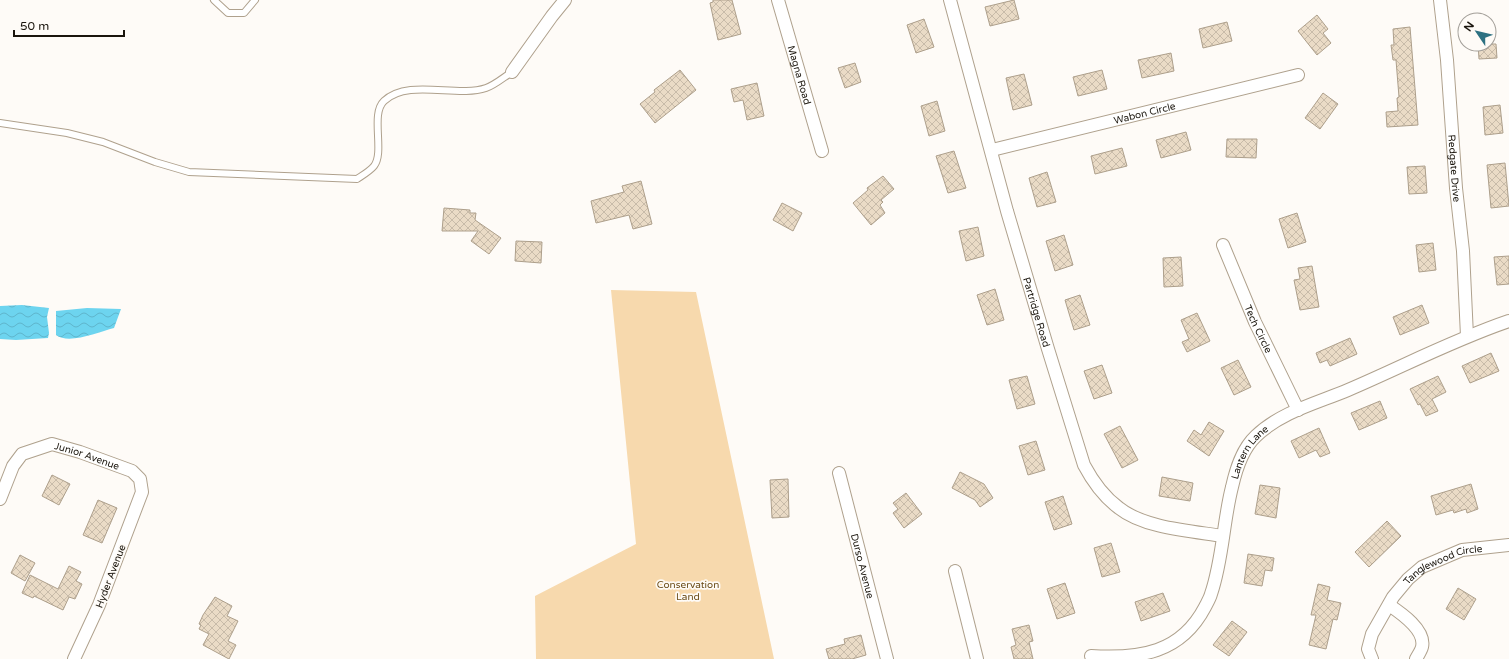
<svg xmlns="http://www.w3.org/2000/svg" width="1509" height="659" viewBox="0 0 1509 659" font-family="'Varela Round',sans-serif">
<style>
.park{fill:#f7d9ad}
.water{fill:url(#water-waves)}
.building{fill:url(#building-cross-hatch);stroke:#ad9f8b}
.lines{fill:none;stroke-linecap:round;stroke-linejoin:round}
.service-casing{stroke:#afa18d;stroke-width:8}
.minor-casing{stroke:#afa18d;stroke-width:14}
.service{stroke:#fff;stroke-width:6}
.minor{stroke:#fff;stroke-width:12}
.labels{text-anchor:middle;stroke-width:3.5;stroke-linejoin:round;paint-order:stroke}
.street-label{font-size:10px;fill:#1a150d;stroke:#fefbf7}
.park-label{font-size:10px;fill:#6b4c17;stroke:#fefbf7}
</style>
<defs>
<pattern id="water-waves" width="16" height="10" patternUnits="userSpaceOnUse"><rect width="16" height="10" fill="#6dd4ef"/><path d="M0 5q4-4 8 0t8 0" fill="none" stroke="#5eb5cc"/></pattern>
<pattern id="building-cross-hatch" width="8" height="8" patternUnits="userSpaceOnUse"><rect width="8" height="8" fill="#eadbc6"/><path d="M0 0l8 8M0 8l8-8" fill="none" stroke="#c8bba9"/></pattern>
</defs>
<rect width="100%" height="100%" fill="#fefbf7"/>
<path class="park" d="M611 290 696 292 774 659H536L535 596 636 544Z"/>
<g class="water">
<path d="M22 305 49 308 47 317 49 333 48 338 16 340 0 339V306Z"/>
<path d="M87 308 121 309 114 328C98 332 69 345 56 335V311Z"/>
</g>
<g class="building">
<path d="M713 0H732L741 34 718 40 710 3 713 2Z"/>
<path d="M1014 0 1019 19 990 26 985 7Z"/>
<path d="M1317 15 1328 29 1323 33 1331 43 1317 55 1298 31Z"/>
<path d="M924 19 934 47 916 53 907 25Z"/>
<path d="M1227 22 1232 41 1203 48 1199 29Z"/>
<path d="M1410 27 1418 125 1387 127 1386 112 1398 111 1397 98 1399 97 1396 60H1393L1391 45H1394L1393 29Z"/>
<path d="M1478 44H1496L1497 58 1479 59Z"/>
<path d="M1171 53 1174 71 1142 78 1138 60Z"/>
<path d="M855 63 861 82 845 88 838 68Z"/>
<path d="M680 70 696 90 655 123 640 104 655 92 654 90Z"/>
<path d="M1102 70 1107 89 1078 96 1073 77Z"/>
<path d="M1024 74 1032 105 1013 110 1006 78Z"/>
<path d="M757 83 764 116 747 120 743 100 734 102 731 89Z"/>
<path d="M1323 93 1338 104 1320 129 1305 118Z"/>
<path d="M937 101 945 131 929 136 921 106Z"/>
<path d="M1500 105 1503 133 1485 135 1483 107Z"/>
<path d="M1186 132 1191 150 1161 158 1156 140Z"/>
<path d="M1227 139H1257L1256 158 1226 157Z"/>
<path d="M1122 148 1127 166 1095 174 1091 156Z"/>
<path d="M954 151 966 188 948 193 936 156Z"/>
<path d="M1505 163 1509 206 1491 208 1487 165Z"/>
<path d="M1425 166 1427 193 1409 194 1407 167Z"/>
<path d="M1047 172 1056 202 1037 207 1029 178Z"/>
<path d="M883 176 894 189 881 200 883 202 880 205 885 213 871 225 853 203 868 190 867 188Z"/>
<path d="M641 181 652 224 633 229 629 215 596 223 591 201 624 192 622 186Z"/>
<path d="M782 203 802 213 793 231 773 220Z"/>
<path d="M444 208 470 210V213H476L475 220 501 238 489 254 471 241 478 231H442Z"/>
<path d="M1297 213 1306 242 1288 248 1279 219Z"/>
<path d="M978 227 984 256 966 261 959 231Z"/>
<path d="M1064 235 1073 265 1055 271 1046 241Z"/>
<path d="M516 241 542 242 541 263 515 261Z"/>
<path d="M1433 243 1436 270 1419 272 1416 245Z"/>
<path d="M1509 256V284L1497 285 1494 257Z"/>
<path d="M1181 257 1183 286 1164 287 1163 258Z"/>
<path d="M1312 266 1319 307 1300 310 1294 280 1300 279 1298 268Z"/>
<path d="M995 289 1004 320 987 325 977 295Z"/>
<path d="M1080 295 1090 325 1074 330 1065 300Z"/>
<path d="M1422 305 1429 323 1400 335 1393 317Z"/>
<path d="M1197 313 1210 341 1187 352 1182 342 1189 339 1181 320Z"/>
<path d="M1350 338 1357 354 1330 366 1327 360 1320 363 1316 353Z"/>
<path d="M1491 353 1499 371 1470 383 1462 366Z"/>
<path d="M1238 360 1251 387 1234 395 1221 368Z"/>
<path d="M1102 365 1112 393 1094 399 1084 371Z"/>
<path d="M1027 376 1035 404 1017 409 1009 380Z"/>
<path d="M1438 376 1446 392 1432 399 1438 411 1426 416 1420 404 1418 405 1410 389Z"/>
<path d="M1380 401 1387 418 1359 430 1351 413Z"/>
<path d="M1209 422 1224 431 1209 456 1187 441 1194 430 1201 435Z"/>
<path d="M1120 426 1138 460 1122 468 1104 434Z"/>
<path d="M1319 428 1330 453 1320 457 1316 450 1299 458 1291 441Z"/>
<path d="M1036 441 1045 470 1028 475 1019 446Z"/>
<path d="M960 472 984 484 993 498 980 507 975 500 952 488Z"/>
<path d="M52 475 70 484 59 505 42 496Z"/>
<path d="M1162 477 1193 483 1190 501 1159 496Z"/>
<path d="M788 479 789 517 772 518 770 480Z"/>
<path d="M1471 484 1478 509 1467 513 1466 509 1454 513 1453 510 1436 515 1431 496Z"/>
<path d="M1260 485 1280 488 1276 518 1255 514Z"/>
<path d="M906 493 922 514 904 528 893 513 898 509 893 503Z"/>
<path d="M1063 496 1072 524 1054 530 1045 502Z"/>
<path d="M98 500 117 508 102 543 83 535Z"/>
<path d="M1387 521 1401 536 1369 567 1355 552Z"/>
<path d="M1111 543 1120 572 1102 577 1094 548Z"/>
<path d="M1248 554 1274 558 1272 571 1265 570 1262 586 1244 583Z"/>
<path d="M20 555 35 563 25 581 11 573Z"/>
<path d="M69 566 81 572 76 581 82 584 75 599 69 597 63 610 34 596 33 598 22 593 30 575 58 589Z"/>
<path d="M1065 583 1075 613 1057 619 1047 589Z"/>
<path d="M1318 584 1330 587 1327 600 1341 603 1337 620 1333 619 1326 649 1309 645 1316 615H1311Z"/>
<path d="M1458 588 1476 599 1464 620 1446 609Z"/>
<path d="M1163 593 1170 611 1141 621 1135 602Z"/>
<path d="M215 597 232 606 227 616 238 621 228 641 236 645 229 659 203 645 209 634 199 629 201 625 199 624 203 615Z"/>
<path d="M1232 621 1247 632 1229 656 1213 645Z"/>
<path d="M1029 625 1033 641 1029 642 1033 659H1014L1011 647 1016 645 1012 629Z"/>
<path d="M861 635 866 655 852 659H829L826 649 845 644 844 639Z"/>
</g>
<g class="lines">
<defs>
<g id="service">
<path d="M214 0 228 13H244L255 0"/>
<path d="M0 123 67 133 103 142 155 162 189 172 357 179C363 175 370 171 374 166 385 152 370 114 384 101 408 78 457 98 486 88 495 85 504 77 512 72"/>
</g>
<g id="minor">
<path id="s1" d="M778 0 822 151"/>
<path id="s2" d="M950 0 1007 211 1048 349 1084 465C1093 482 1104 497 1119 508 1144 528 1191 531 1223 536"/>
<path id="s3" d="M1440 0 1447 60 1456 188 1463 251 1467 336"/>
<path d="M512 72 552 16 565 0"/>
<path id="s4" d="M992 150 1298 75"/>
<path id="s5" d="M1223 245 1255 322 1298 410"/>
<path id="s6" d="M839 473 887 659"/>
<path id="s7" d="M0 499 13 466 22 454 52 444 80 452 132 471 140 479 142 492 99 605 74 659"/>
<path d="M955 571 977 659"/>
<path d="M1389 605C1401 613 1426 630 1422 647 1421 651 1418 655 1416 659"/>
<path id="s8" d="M1091 656C1140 659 1181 653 1205 607 1207 603 1210 598 1211 594 1223 559 1223 522 1232 487 1236 469 1242 449 1256 436 1281 412 1317 403 1348 390 1402 367 1453 340 1509 321"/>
<path id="s9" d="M1372 659 1368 649 1372 634 1393 597 1408 579 1422 567 1462 550 1509 545"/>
</g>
</defs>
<use href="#service" class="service-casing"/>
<use href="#minor" class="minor-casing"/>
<use href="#service" class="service"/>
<use href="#minor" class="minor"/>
</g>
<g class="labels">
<g class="street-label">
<text dy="4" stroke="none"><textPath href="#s1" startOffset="78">Magna Road</textPath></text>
<text dy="4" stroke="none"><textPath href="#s4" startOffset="157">Wabon Circle</textPath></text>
<text dy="4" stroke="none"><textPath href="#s3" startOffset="169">Redgate Drive</textPath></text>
<text dy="4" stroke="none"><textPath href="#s2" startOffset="324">Partridge Road</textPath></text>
<text dy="4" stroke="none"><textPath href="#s5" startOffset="91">Tech Circle</textPath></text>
<text dy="4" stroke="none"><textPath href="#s8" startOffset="296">Lantern Lane</textPath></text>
<text dy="4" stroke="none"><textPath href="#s7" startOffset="119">Junior Avenue</textPath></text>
<text dy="4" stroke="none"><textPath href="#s6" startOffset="96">Durso Avenue</textPath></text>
<text dy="4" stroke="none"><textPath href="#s9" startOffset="131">Tanglewood Circle</textPath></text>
<text transform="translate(110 576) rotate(-69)" y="4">Hyder Avenue</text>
</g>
<g class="park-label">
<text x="688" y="588">Conservation<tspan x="688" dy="12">Land</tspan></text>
</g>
</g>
<g transform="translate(1477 32) rotate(305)"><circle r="19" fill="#fefbf7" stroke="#a39f99"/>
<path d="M0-3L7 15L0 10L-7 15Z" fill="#2d7182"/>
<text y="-6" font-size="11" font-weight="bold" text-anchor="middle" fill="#1a150d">N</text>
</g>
<path d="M14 30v6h110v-6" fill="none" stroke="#1a150d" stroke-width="2"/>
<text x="20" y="30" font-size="12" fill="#1a150d" stroke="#fefbf7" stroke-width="3" paint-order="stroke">50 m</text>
</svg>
